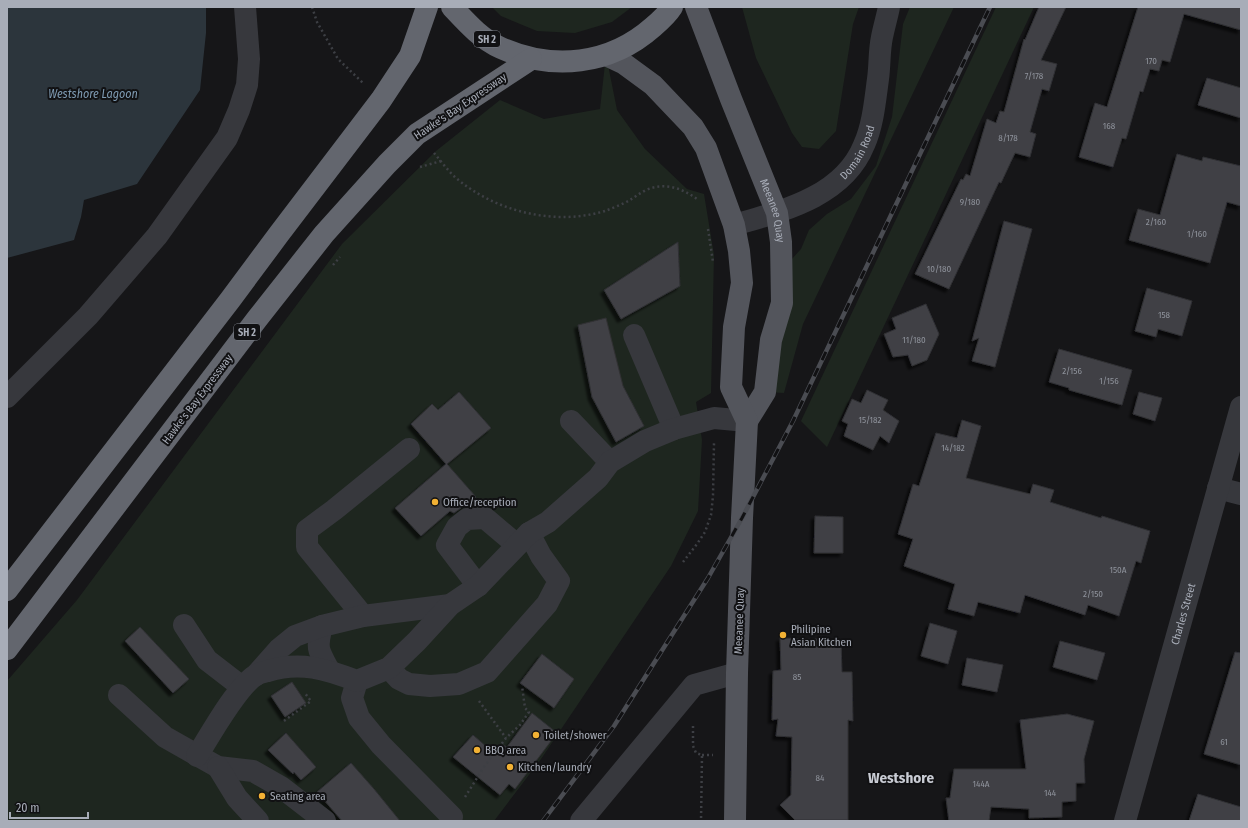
<svg xmlns="http://www.w3.org/2000/svg" width="1248" height="828" viewBox="0 0 1248 828" font-family="'Fira Sans Condensed',sans-serif">
<style>
.green{fill:#1e261f}
.water{fill:#2c353c}
.building{fill:#404145;stroke:#303034;filter:url(#shadow)}
.lines{fill:none;stroke-linecap:round;stroke-linejoin:round}
.path{stroke:#3d3f44;stroke-width:2.5;stroke-dasharray:2 3;stroke-linecap:butt}
.minor{stroke:#37383d;stroke-width:22}
.major{stroke:#53555c;stroke-width:22}
.highway{stroke:#63666e;stroke-width:22}
.rail-casing{stroke:#4a4c52;stroke-width:4.5}
.rail{stroke:#111113;stroke-width:3;stroke-dasharray:9;stroke-linecap:butt}
.poi-dot{fill:#f2b134;stroke:#111113;stroke-width:1.5}
.labels{text-anchor:middle;stroke-width:4;stroke-linejoin:round;paint-order:stroke}
.number-label{font-size:9px;fill:#8e929b}
.shield{fill:#111113;stroke:#7b7e86;stroke-width:1}
.shield-label{font-size:10px;font-weight:bold;fill:#a8adb8}
.street-label{font-size:11px;fill:#a8adb8;stroke:#111113}
.poi-label{font-size:11px;fill:#a8adb8;stroke:#111113;text-anchor:start}
.water-label{font-size:12px;font-style:italic;fill:#7f9bb3;stroke:#111113}
.district-label{font-size:15px;font-weight:bold;fill:#c9ccd4;stroke:#111113}
</style>
<defs>
<filter id="shadow"><feDropShadow dx="-3.5" dy="3.5" stdDeviation="1" flood-color="#0009"/></filter>
</defs>
<rect width="100%" height="100%" fill="#161618"/>
<g class="green">
<path d="M492 7H632L612 22 575 33 537 31 501 16Z"/>
<path d="M742 7H859L853 24 836 131 819 149 802 147 792 133 756 58Z"/>
<path d="M910 7H954L803 324 784 393 767 392 782 270 801 249 809 230 827 214 851 199 876 166 892 117 903 24Z"/>
<path d="M996 7H1034L827 447 801 421Z"/>
<path d="M606 55 617 110 645 149 687 189 704 194 714 255 711 393 696 402 702 440 698 511 671 566 541 759 494 821H7V681L77 600 342 244 436 151 500 100 544 119 600 109Z"/>
</g>
<path class="water" d="M7 7H206V33L200 90 137 184 84 200 81 217 74 240 7 258Z"/>
<g class="building">
<path d="M1039 7H1066L1041 60 1057 64 1049 91 1042 89 1030 132 1036 134 1030 157 1015 153 1001 183 999 182 949 289 915 274 961 179 963 180 966 174 970 176 987 119 996 123 1000 111 1004 112 1024 39 1025 40Z"/>
<path d="M1138 7H1241V30L1184 14 1170 62 1162 60 1159 71 1150 69 1143 92 1140 91 1126 139 1122 138 1113 167 1079 157 1095 103 1107 107Z"/>
<path d="M1207 78 1241 88V118L1198 105Z"/>
<path d="M1177 154 1202 161 1203 157 1241 166V206L1227 202 1210 263 1129 240 1138 209 1160 215Z"/>
<path d="M1004 221 1032 229 995 367 972 361 979 338 972 341Z"/>
<path d="M678 242 680 286 621 319 604 290Z"/>
<path d="M1147 288 1192 301 1182 336 1158 329 1156 337 1135 331Z"/>
<path d="M926 304 939 334 927 360 912 366 908 355 893 357 884 334 896 329 892 318Z"/>
<path d="M606 318 623 386 644 426 616 442 592 397 578 325Z"/>
<path d="M1059 349 1132 370 1122 405 1069 390V388L1049 382Z"/>
<path d="M867 390 888 400 883 410 899 421 889 443 880 436 873 450 844 436 848 424 842 421 852 399 861 403Z"/>
<path d="M459 392 491 428 447 464 476 497 454 513 450 511 421 536 395 508 446 464 411 424 432 404 438 410Z"/>
<path d="M1139 392 1162 398 1155 421 1133 414Z"/>
<path d="M962 420 981 426 966 478 1030 494 1033 484 1054 490 1050 502 1101 518 1102 516 1150 531 1141 563 1136 561 1119 616 1088 605 1085 615 1025 595 1020 613 978 602 974 616 948 609 955 584 904 566 913 539 898 534 913 484 919 486 936 433 957 438Z"/>
<path d="M815 516 843 517V553H814Z"/>
<path d="M930 623 957 631 948 664 921 656Z"/>
<path d="M140 627 189 679 173 693 125 641Z"/>
<path d="M780 638 819 639 820 640 841 641 842 672H852L853 721 848 720V820H795L780 805 791 795 792 737 776 736 778 719 772 720 773 671 781 670Z"/>
<path d="M1060 641 1105 653 1097 680 1053 667Z"/>
<path d="M1235 652 1241 653V765L1204 754Z"/>
<path d="M542 654 574 679 554 708 520 683Z"/>
<path d="M967 658 1003 665 997 692 962 685Z"/>
<path d="M292 682 306 703 285 717 271 696Z"/>
<path d="M532 713 557 733 515 789 509 784 500 795 453 757 473 735 496 755 503 745 507 747Z"/>
<path d="M1067 714 1094 721 1084 759 1085 783H1076V801L1062 802V817L1029 818V809L991 807 989 821H949L946 798H950L954 769H1026L1020 720Z"/>
<path d="M286 733 316 767 301 780 294 772 293 774 268 750Z"/>
<path d="M351 763 374 789 400 821H342L317 792Z"/>
<path d="M1198 794 1241 807V821H1189Z"/>
</g>
<g class="lines">
<g class="path">
<path d="M312 7 317 22 338 59 363 83"/>
<path d="M434 153C441 161 448 171 456 178 496 212 555 226 605 211 613 208 623 204 630 200 635 197 640 193 646 190 664 182 682 188 697 199"/>
<path d="M420 167 441 161"/>
<path d="M708 229 713 262"/>
<path d="M333 265 340 257"/>
<path d="M683 562 697 544 705 532 711 515 713 496 714 443"/>
<path d="M479 701 506 738"/>
<path d="M284 721 311 701 304 692"/>
<path d="M693 726V746L696 753 702 755 701 821"/>
<path d="M702 755H713"/>
<path d="M465 797 484 767 506 738 520 725 529 712 525 708 522 686"/>
</g>
<g class="minor">
<path id="s1" d="M734 225C782 211 843 197 864 145 873 125 875 101 878 79 880 65 879 51 882 37 884 27 887 17 889 7"/>
<path d="M634 335 674 429"/>
<path d="M7 397 88 316 157 236 227 138 239 110 247 85 249 59 245 7"/>
<path d="M571 421 610 462"/>
<path d="M1218 488 1241 494"/>
<path d="M478 586 447 545 457 527 467 519 485 518 517 545"/>
<path d="M363 616 307 547V530L334 510 409 449"/>
<path d="M184 625 207 660 242 687"/>
<path d="M322 626C316 649 318 650 329 670"/>
<path d="M389 668 399 679 409 684 430 686 459 684 487 672 547 604 559 581 541 556 529 533"/>
<path d="M256 675 279 649 295 636 322 626 363 616 450 605"/>
<path d="M357 681 352 698 359 718 381 745 452 817"/>
<path d="M119 695 165 737 218 767 253 771 281 787 325 821"/>
<path d="M197 756C209 737 237 686 256 675 259 673 264 672 268 671 300 661 326 669 357 681L389 668 417 641 450 605 478 586 529 533 548 522 598 478 610 462 645 441 674 429 714 418 747 421"/>
<path d="M218 767 237 798 258 821"/>
<path d="M581 821 694 685 737 673"/>
<path id="s2" d="M1125 821 1241 407"/>
</g>
<g class="major">
<path id="s3" d="M696 7 731 99 777 213 781 242 782 303 771 340 765 392 747 421"/>
<path d="M606 55 623 63 653 85 693 127 706 148 734 225 739 251 742 283 734 327 731 387 747 421 742 518 737 673 735 821"/>
</g>
<g class="highway">
<path d="M452 7C467 23 481 39 501 48 553 71 610 65 653 27 660 21 667 15 672 7"/>
<path d="M7 590 230 300 279 234 381 100 410 56 427 7"/>
<path d="M7 649 257 319 324 234 387 164 417 134 531 59"/>
</g>
<defs>
<path id="rail" d="M543 821 614 726 708 578 742 518 793 421 990 7"/>
</defs>
<use href="#rail" class="rail-casing"/>
<use href="#rail" class="rail"/>
</g>
<g class="poi-dot">
<circle cx="435" cy="502" r="4"/>
<circle cx="783" cy="635" r="4"/>
<circle cx="536" cy="735" r="4"/>
<circle cx="477" cy="750" r="4"/>
<circle cx="510" cy="767" r="4"/>
<circle cx="262" cy="796" r="4"/>
</g>
<g class="labels">
<g class="number-label">
<text x="1151" y="64">170</text>
<text x="1034" y="79">7/178</text>
<text x="1109" y="129">168</text>
<text x="1008" y="141">8/178</text>
<text x="970" y="205">9/180</text>
<text x="1156" y="225">2/160</text>
<text x="1197" y="237">1/160</text>
<text x="939" y="272">10/180</text>
<text x="1164" y="318">158</text>
<text x="914" y="343">11/180</text>
<text x="1072" y="374">2/156</text>
<text x="1109" y="384">1/156</text>
<text x="870" y="423">15/182</text>
<text x="953" y="451">14/182</text>
<text x="1118" y="573">150A</text>
<text x="1093" y="597">2/150</text>
<text x="797" y="680">85</text>
<text x="1224" y="745">61</text>
<text x="820" y="781">84</text>
<text x="981" y="787">144A</text>
<text x="1050" y="796">144</text>
</g>
<g class="shield">
<rect x="474" y="31" width="26" height="16" rx="3"/>
<rect x="234" y="324" width="26" height="16" rx="3"/>
</g>
<g class="shield-label">
<text x="487" y="43">SH 2</text>
<text x="247" y="336">SH 2</text>
</g>
<g class="street-label">
<text transform="translate(460 106) rotate(-34)" y="4">Hawke's Bay Expressway</text>
<text dy="4" stroke="none"><textPath href="#s1" startOffset="149">Domain Road</textPath></text>
<text dy="4" stroke="none"><textPath href="#s3" startOffset="218">Meeanee Quay</textPath></text>
<text transform="translate(197 399) rotate(-53)" y="4">Hawke's Bay Expressway</text>
<text dy="4" stroke="none"><textPath href="#s2" startOffset="215">Charles Street</textPath></text>
<text transform="translate(739 621) rotate(-88)" y="4">Meeanee Quay</text>
</g>
<g class="poi-label">
<text x="443" y="506">Office/reception</text>
<text x="791" y="633">Philipine<tspan x="791" dy="13">Asian Kitchen</tspan></text>
<text x="544" y="739">Toilet/shower</text>
<text x="485" y="754">BBQ area</text>
<text x="518" y="771">Kitchen/laundry</text>
<text x="270" y="800">Seating area</text>
</g>
<g class="water-label">
<text x="93" y="98">Westshore Lagoon</text>
</g>
<g class="district-label">
<text x="901" y="783">Westshore</text>
</g>
</g>
<rect width="1248" height="828" fill="none" stroke="#a8adb8" stroke-width="16"/>
<path d="M10 812v6h78v-6" fill="none" stroke="#a8adb8" stroke-width="2"/>
<text x="16" y="812" font-size="12" fill="#a8adb8" stroke="#111113" stroke-width="3" paint-order="stroke">20 m</text>
</svg>
